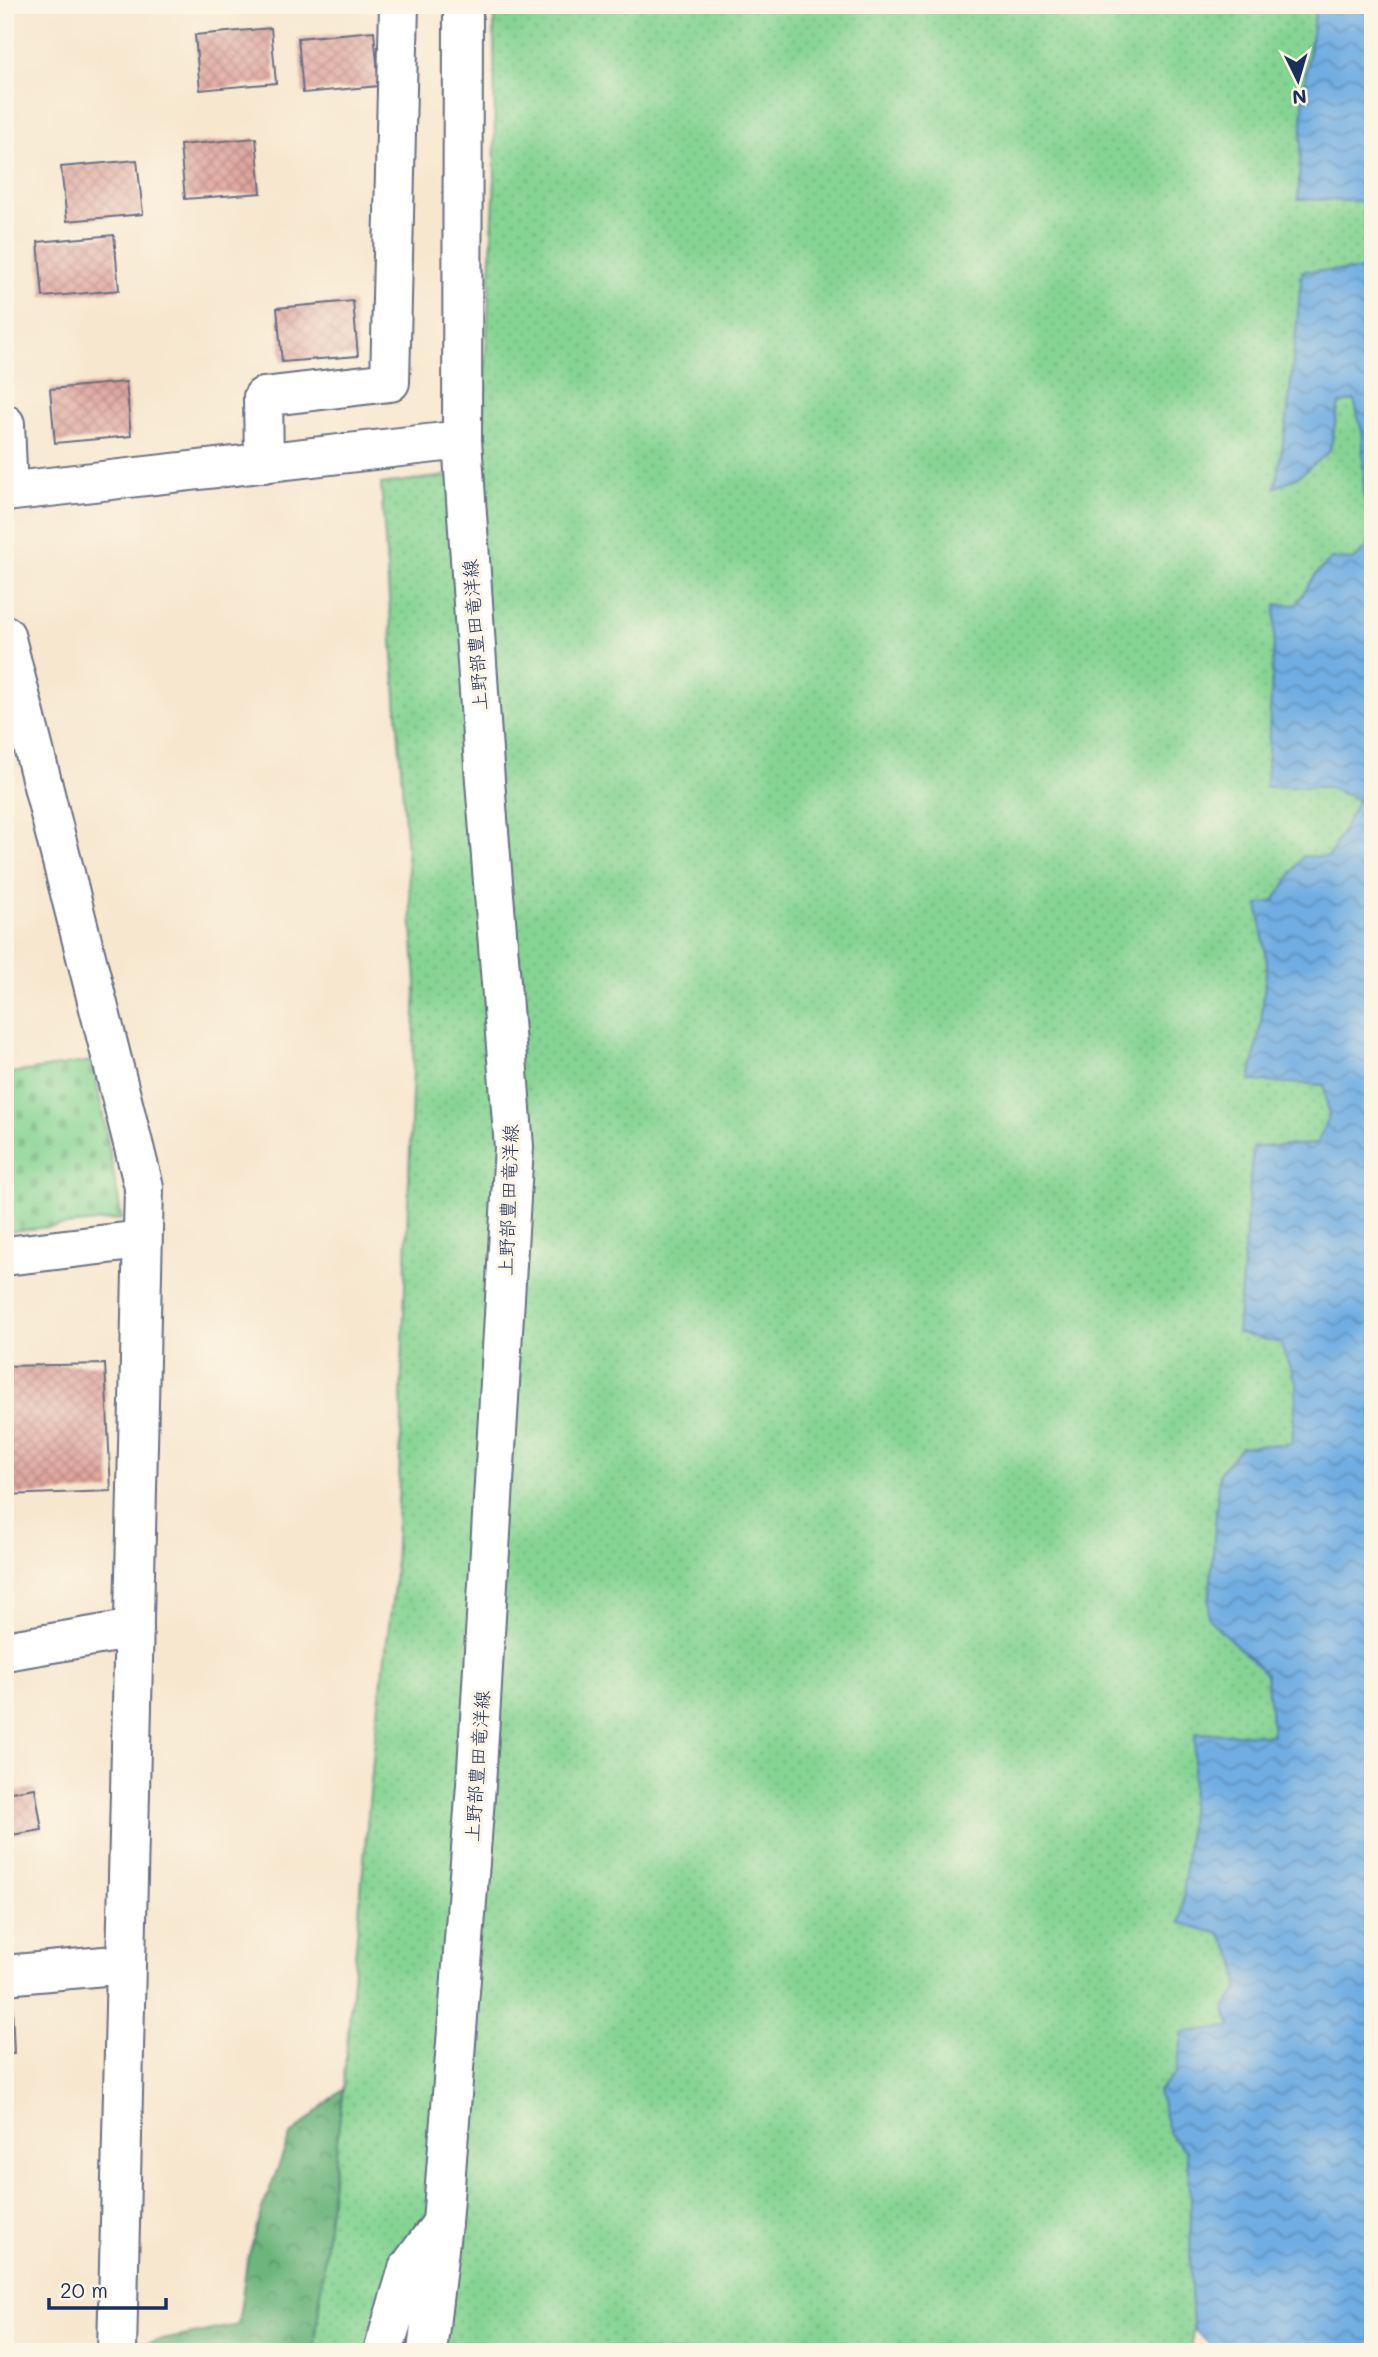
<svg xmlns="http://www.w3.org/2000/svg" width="1378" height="2357" viewBox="0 0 1378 2357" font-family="Mali,'Klee One',sans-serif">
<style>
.green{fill:url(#green-dots);stroke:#508278;stroke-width:2}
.forest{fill:url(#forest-crowns);stroke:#44726e;stroke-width:2}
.cemetery{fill:url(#cemetery-stones);stroke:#508278;stroke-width:2}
.water{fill:url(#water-waves);stroke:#466ea0;stroke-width:2}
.building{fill:url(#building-cross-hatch)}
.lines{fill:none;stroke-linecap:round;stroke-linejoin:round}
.minor-casing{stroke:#686f86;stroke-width:42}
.tertiary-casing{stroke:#686f86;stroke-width:42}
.secondary-casing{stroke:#686f86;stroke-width:42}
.minor{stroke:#fff;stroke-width:38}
.tertiary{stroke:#fff;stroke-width:38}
.secondary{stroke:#fff;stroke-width:38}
.labels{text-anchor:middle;stroke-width:6;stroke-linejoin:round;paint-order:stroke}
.street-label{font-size:19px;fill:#1b2f5e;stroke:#fcf5e5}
</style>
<defs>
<pattern id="green-dots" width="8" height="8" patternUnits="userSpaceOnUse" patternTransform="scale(1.75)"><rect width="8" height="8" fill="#85d493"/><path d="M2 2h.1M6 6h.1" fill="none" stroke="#72b681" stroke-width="1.8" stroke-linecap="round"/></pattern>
<pattern id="forest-crowns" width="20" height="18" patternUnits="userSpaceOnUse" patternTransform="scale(1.75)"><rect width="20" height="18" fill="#6cb67d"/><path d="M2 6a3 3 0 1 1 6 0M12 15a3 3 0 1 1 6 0" fill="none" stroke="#58946a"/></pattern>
<pattern id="cemetery-stones" width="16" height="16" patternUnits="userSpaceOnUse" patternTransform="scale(1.75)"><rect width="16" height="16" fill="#85d493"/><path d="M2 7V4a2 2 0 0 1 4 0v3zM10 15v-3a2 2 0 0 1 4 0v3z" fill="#72b681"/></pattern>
<pattern id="water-waves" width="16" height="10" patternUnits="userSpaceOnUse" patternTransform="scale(1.75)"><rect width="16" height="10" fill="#70ade2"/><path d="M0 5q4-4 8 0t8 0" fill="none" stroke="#5b8dba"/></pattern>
<pattern id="building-cross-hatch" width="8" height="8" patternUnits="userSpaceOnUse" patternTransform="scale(1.75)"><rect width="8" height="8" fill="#dfa49d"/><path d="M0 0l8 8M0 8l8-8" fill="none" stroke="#b48683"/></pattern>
</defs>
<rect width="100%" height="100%" fill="#fcf5e5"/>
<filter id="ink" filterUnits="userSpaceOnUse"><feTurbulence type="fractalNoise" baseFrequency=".0143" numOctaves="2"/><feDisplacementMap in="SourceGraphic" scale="14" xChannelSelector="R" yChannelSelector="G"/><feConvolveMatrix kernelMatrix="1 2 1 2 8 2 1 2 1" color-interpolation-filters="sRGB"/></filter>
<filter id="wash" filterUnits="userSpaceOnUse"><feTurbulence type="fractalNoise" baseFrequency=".00686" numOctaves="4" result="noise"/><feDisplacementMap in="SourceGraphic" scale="28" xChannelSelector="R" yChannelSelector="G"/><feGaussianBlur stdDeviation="1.57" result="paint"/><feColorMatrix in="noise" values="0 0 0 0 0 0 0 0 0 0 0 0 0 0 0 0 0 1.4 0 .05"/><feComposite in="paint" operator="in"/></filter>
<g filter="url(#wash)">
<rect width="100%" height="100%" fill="#f7e7cf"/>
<path class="green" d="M494 5H1373V577L1304 1511 1190 2352H314L343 2088 376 1727 394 1586 402 1415 401 1396 416 983 381 484 480 472 495 177Z"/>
<path class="forest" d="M343 2088 314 2352H130L131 2346 238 2325 247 2261 261 2212 290 2136Z"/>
<path class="cemetery" d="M93 1061 122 1219 5 1232V1074Z"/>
<g class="water">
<path d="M1316 5H1373V202L1298 199 1304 87Z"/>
<path d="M1373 262V502L1364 499 1363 436 1354 400 1339 404 1330 451 1299 476 1275 488 1287 420 1302 271 1369 270Z"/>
<path d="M1373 542V2352H1213V2347L1193 2329 1190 2270 1191 2199 1186 2151 1170 2134 1158 2091 1176 2073 1183 2032 1231 2027 1225 2008 1239 1989 1236 1961 1220 1934 1181 1923 1196 1733 1273 1735 1266 1674 1208 1618 1219 1473 1241 1447 1292 1443 1297 1384 1280 1343 1237 1333 1253 1147 1316 1144 1329 1116 1324 1085 1250 1081 1261 1023 1267 963 1258 905 1274 901 1303 856 1329 857 1358 800 1328 787H1266L1276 604 1296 605 1315 575 1331 559 1353 560Z"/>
</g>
<g id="blocks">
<g class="building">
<path d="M271 28 276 83 200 90 195 35Z"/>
<path d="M374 31 379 86 303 93 298 38Z"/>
<path d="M256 138 261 193 185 199 180 145Z"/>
<path d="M137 160 143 214 67 221 61 167Z"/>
<path d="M114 235 119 290 43 297 38 242Z"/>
<path d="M353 301 358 356 282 362 277 308Z"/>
<path d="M126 382 131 436 55 443 50 389Z"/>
<path d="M105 1364 111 1491 5 1495V1366Z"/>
<path d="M35 1788 42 1830 5 1836V1793Z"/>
<path d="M5 2007H12L14 2054H5Z"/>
</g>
</g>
</g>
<g filter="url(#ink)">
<use href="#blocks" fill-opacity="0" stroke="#686f86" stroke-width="2"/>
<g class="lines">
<defs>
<g id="minor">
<path d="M5 424 8 492"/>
<path d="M264 463 263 397 390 382 399 5"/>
<path d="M5 635 144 1187 117 2352"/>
<path d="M5 1256 142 1240"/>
<path d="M5 1651 134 1629"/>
<path d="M5 1975 126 1964"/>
<path d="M383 2352 408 2269 442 2223"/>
</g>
<path id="tertiary" d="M5 492 462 440"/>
<path id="secondary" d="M427 2352 442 2223 476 1785 514 1147 485 781 462 440 463 5"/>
</defs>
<use href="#minor" class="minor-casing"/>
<use href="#tertiary" class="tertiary-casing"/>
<use href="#secondary" class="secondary-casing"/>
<use href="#minor" class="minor"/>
<use href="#tertiary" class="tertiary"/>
<use href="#secondary" class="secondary"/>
</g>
</g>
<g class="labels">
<g class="street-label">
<text transform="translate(475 635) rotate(-94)" y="7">上野部豊田竜洋線</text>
<text transform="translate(508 1200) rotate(-88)" y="7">上野部豊田竜洋線</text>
<text transform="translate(477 1766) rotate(-86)" y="7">上野部豊田竜洋線</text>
</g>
</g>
<rect width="1378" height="2357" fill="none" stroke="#fcf5e5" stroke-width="28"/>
<g transform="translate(1298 80) rotate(175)" stroke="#fcf5e5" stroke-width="5" paint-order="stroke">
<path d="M0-5L12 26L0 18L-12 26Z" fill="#1b2f5e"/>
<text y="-10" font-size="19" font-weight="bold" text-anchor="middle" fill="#1b2f5e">N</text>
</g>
<path d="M49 2298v10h117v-10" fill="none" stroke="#1b2f5e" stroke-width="3.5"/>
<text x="60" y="2298" font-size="21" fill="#1b2f5e" stroke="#fcf5e5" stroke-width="5" paint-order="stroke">20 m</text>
</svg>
